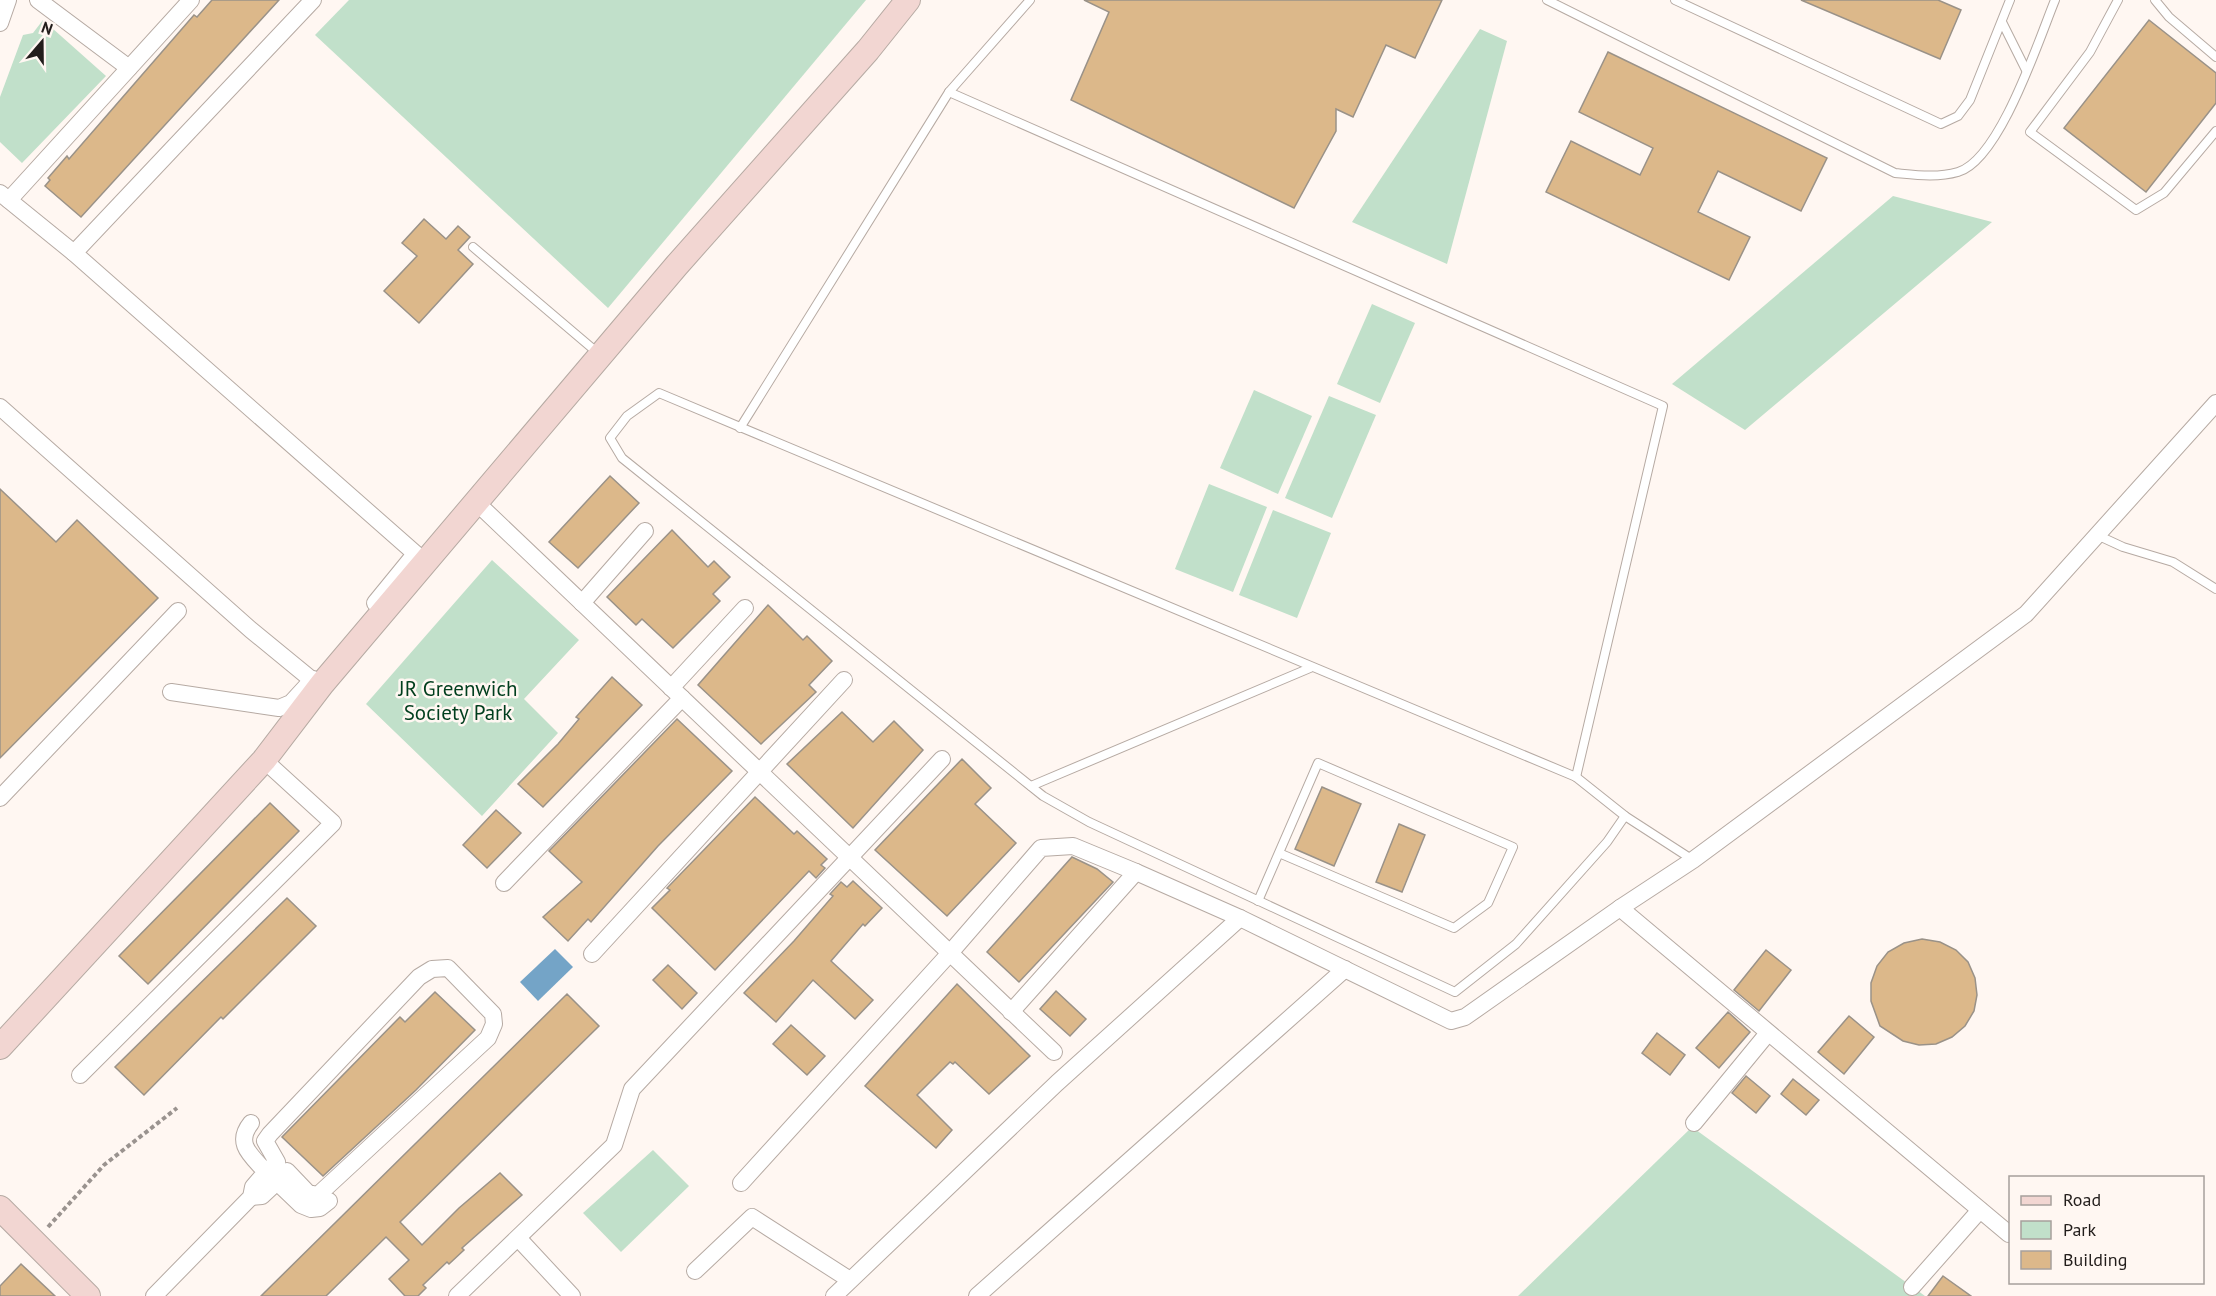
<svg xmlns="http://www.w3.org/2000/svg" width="2216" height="1296" viewBox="0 0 2216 1296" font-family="'PT Sans',sans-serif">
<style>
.green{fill:#c1e0ca}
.water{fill:#74a4c7}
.building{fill:#dcb88a;stroke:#9a9288;stroke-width:1.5}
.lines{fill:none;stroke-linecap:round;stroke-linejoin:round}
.lane-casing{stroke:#b6aaa3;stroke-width:10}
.street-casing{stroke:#b6aaa3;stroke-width:18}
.secondary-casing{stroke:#b6aaa3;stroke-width:26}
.path{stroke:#9a938f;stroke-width:4;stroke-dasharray:4.5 3;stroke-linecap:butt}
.lane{stroke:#fff;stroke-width:8}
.street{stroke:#fff;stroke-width:16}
.secondary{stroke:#f2d6d2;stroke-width:24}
.labels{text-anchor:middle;stroke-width:5;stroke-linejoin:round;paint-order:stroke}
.park-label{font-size:21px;fill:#003e1d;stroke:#fff7f2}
</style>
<rect width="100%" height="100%" fill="#fff7f2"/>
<g class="green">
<path d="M349 0H866L608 308 315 35Z"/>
<path d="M43 20 106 76 22 163 0 142V97L23 35 33 33Z"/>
<path d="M1480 29 1507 41 1447 264 1352 222Z"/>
<path d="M1893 196 1992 222 1745 430 1672 384Z"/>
<path d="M1372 304 1415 323 1380 403 1337 384Z"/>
<path d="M1254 390 1312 416 1278 494 1220 468Z"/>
<path d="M1329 396 1376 415 1332 518 1285 498Z"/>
<path d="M1209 484 1267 507 1233 592 1175 569Z"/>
<path d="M1273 510 1331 533 1297 618 1239 595Z"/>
<path d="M492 560 579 640 524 699 558 733 482 816 366 704Z"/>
<path d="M1692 1127 1925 1296H1518Z"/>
<path d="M653 1150 689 1186 621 1252 583 1213Z"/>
</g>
<path class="water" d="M555 949 573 967 538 1001 520 982Z"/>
<g class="building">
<path d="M212 0H279L81 217 45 186 50 180 48 178 67 156 69 159 194 15 197 17Z"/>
<path d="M1084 0H1442L1415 58 1386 45 1353 117 1336 109V131L1294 208 1071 100 1109 12Z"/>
<path d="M1801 0H1938L1961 10 1940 59Z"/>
<path d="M2149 20 2216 73V103L2146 192 2064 128Z"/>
<path d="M1608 52 1827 158 1801 211 1718 171 1698 212 1750 237 1729 280 1546 192 1571 141 1640 175 1653 148 1579 112Z"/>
<path d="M424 219 446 239 458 226 470 237 458 250 473 264 419 323 384 291 417 256 402 243Z"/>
<path d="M610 476 639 503 578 568 549 542Z"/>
<path d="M0 489 56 542 77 520 158 598 0 758Z"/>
<path d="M672 530 708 567 714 561 730 577 713 594 720 601 673 648 642 619 636 625 607 597Z"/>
<path d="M768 605 803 640 807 636 832 661 809 685 816 692 761 744 698 685Z"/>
<path d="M612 677 642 705 543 807 518 784 558 744 579 719 576 717Z"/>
<path d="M842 712 873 742 894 721 923 750 853 828 787 764Z"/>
<path d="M677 719 732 771 658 846 591 922 588 919 568 941 543 917 582 882 549 851Z"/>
<path d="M962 759 991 788 975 804 1016 843 947 916 875 850Z"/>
<path d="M1322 787 1361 804 1334 866 1295 849Z"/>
<path d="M755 797 794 834 797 831 827 859 821 865 825 868 816 878 809 871 715 970 652 908 670 890 667 888Z"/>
<path d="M270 803 299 831 148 984 119 956Z"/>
<path d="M496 810 521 833 487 868 463 845Z"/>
<path d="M1399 824 1425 835 1402 892 1376 882Z"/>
<path d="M1072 857 1097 869 1113 882 1019 982 987 952Z"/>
<path d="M853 881 882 908 865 926 863 924 831 961 873 1000 855 1019 813 980 776 1022 744 993 794 941 833 896 830 894 841 882 847 887Z"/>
<path d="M287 898 316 926 223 1019 221 1017 144 1095 115 1067Z"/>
<path d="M1922 939 1940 942 1956 950 1968 962 1975 978 1977 995 1974 1011 1965 1026 1952 1037 1936 1044 1919 1045 1903 1041 1880 1026 1871 1001V983L1877 966 1888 952 1904 943Z"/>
<path d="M1766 950 1791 970 1759 1011 1734 990Z"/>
<path d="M668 965 697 993 682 1009 653 980Z"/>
<path d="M957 984 1030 1056 989 1094 955 1062 953 1064 950 1062 917 1095 952 1130 936 1148 865 1086Z"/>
<path d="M1056 991 1086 1019 1070 1036 1040 1009Z"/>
<path d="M435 992 475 1030 416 1090 323 1176 282 1137 400 1017 405 1022Z"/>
<path d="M567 994 599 1026 400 1222 422 1245 459 1208 500 1173 522 1195 462 1248 464 1250 449 1264 447 1262 423 1285 426 1288 418 1296H405L389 1279 409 1260 386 1237 326 1296H261Z"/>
<path d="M1728 1012 1750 1032 1719 1068 1696 1048Z"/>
<path d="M1849 1016 1874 1037 1844 1074 1818 1052Z"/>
<path d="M791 1025 825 1056 807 1075 773 1044Z"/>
<path d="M1657 1033 1685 1055 1670 1075 1642 1053Z"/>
<path d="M1746 1076 1770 1096 1756 1113 1732 1093Z"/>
<path d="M1793 1079 1819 1100 1806 1115 1781 1094Z"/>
<path d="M21 1264 55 1296H0V1286Z"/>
<path d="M1943 1276 1971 1296H1928Z"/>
</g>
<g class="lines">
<defs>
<g id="lane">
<path d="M1547 0 1895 173C1916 175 1937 178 1958 172 2000 160 2039 39 2055 0"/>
<path d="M1675 0 1941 124 1958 116 1970 100 2010 0"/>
<path d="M2118 0 2090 52 2030 132 2136 210 2164 193 2216 131"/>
<path d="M2155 0 2169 17 2216 57"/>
<path d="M2002 22 2026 70"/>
<path d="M949 92 1663 406 1576 777"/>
<path d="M473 247 599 354"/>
<path d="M659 393 1576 777 1625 816 1607 842 1516 944 1455 992 1089 822 1043 796 622 458 610 438 627 416Z"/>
<path d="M740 428 949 92 1030 0"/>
<path d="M2097 535 2123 547 2173 562 2216 589"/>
<path d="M1031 786 1310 668"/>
<path d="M1625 816 1693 860"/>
<path d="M1258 901 1318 763 1513 847 1488 903 1454 928 1279 853"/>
</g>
<g id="street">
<path d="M38 0 129 68"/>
<path d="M0 23 8 0"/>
<path d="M0 193 74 253 425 562"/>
<path d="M9 200 191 0"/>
<path d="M74 253 313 0"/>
<path d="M0 407 251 630 312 680"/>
<path d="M476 502 1054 1052"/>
<path d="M375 603 415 554"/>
<path d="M582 603 645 531"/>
<path d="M671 688 745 608"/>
<path d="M171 692 279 708 291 703 313 679"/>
<path d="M0 798 178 611"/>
<path d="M504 883 682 698"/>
<path d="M1620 908 2009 1234"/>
<path d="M592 954 844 680"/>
<path d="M1011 1012 1136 872"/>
<path d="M80 1075 333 823 264 760"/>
<path d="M1694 1123 1768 1033"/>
<path d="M266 1172 277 1162 265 1141 270 1134 419 977 432 969 448 968 493 1014 494 1024 488 1038 318 1195 308 1193 287 1171 277 1182"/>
<path d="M741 1183 950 953 1041 848 1073 846 1136 872 1240 918 1451 1021 1465 1017 1620 908 1693 860 2026 614 2216 403"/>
<path d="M251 1197 262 1196 277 1182 301 1205 311 1209 320 1208 329 1201"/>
<path d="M518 1238 572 1296"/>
<path d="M695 1271 752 1217 850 1280"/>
<path d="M1912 1287 1980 1210"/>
<path d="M154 1296 251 1197 253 1187 266 1172C252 1156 234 1144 251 1123"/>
<path d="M457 1296 614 1145 632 1089 942 759"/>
<path d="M834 1296 1057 1083 1240 918"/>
<path d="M977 1296 1345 969"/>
</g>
<g id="secondary">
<path d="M0 1047 264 760 322 684 677 265 868 50 908 0"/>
<path d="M0 1208 88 1296"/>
</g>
</defs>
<use href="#lane" class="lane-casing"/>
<use href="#street" class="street-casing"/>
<use href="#secondary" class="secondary-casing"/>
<path class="path" d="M48 1227 104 1165 177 1108"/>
<use href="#lane" class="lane"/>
<use href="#street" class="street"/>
<use href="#secondary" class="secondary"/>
</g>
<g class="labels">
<g class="park-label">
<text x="458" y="696">JR Greenwich<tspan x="458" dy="24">Society Park</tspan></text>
</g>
</g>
<rect x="2009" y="1176" width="195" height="108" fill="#fff7f2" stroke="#a7a09c" stroke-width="1.5"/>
<rect x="2021" y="1196" width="30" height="9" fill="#f2d6d2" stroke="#a7a09c" stroke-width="1.5"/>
<text x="2063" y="1206" font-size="18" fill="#221d1b">Road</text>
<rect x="2021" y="1221" width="30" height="18" fill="#c1e0ca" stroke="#a7a09c" stroke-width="1.5"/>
<text x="2063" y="1236" font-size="18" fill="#221d1b">Park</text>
<rect x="2021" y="1251" width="30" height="18" fill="#dcb88a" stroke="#a7a09c" stroke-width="1.5"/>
<text x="2063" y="1266" font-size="18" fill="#221d1b">Building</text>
<g transform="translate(42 42) rotate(20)" stroke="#fff7f2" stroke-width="4.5" paint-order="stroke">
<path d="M0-4.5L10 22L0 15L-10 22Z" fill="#221d1b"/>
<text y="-9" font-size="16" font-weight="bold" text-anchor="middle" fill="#221d1b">N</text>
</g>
</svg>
